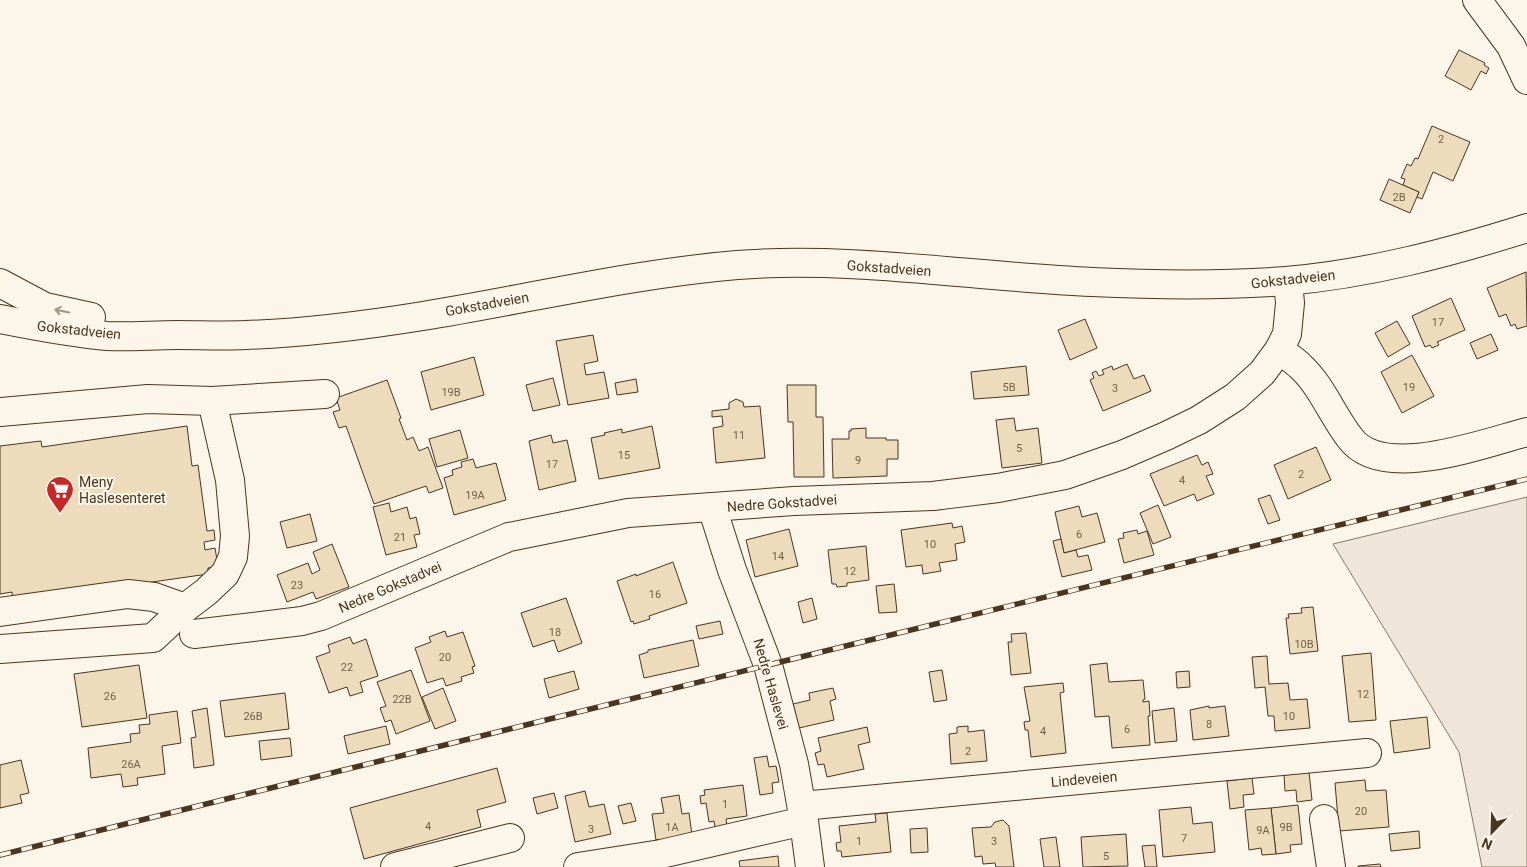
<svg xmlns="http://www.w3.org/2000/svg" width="1527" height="867" viewBox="0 0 1527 867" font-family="Roboto,sans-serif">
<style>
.green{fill:#ede6d9;stroke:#887966}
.building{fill:#ecdcbc;stroke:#4a3520}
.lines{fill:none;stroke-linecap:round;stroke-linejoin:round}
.minor-casing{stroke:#4a3520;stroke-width:30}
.major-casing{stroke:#4a3520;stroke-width:30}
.minor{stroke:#fbf6e9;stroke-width:28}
.major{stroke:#fbf6e9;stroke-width:28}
.rail-casing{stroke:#4a3520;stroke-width:5.5}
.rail{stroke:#fbf6e9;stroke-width:4;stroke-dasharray:11;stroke-linecap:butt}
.oneway{stroke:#a29684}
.labels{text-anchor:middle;stroke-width:4;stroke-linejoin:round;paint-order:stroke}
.number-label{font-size:11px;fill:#725f47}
.street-label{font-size:14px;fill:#4a3520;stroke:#fbf6e9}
.poi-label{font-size:14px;fill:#4a3520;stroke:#fbf6e9;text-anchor:start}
</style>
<rect width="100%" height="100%" fill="#fbf6e9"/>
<path class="green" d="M1527 497V867H1482L1459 752 1333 544Z"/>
<g class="building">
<path d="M1459 50 1485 63 1484 65 1489 68 1486 74 1481 71 1471 90 1445 76Z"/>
<path d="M1432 126 1470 142 1453 181 1433 172 1422 199 1417 197 1419 192 1403 185 1405 179 1401 178 1407 164 1411 166 1415 158 1418 159Z"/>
<path d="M1389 179 1419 192 1410 213 1380 200Z"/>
<path d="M1526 272 1527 326 1517 329 1515 324 1511 326 1506 314 1499 317 1487 288Z"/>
<path d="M1451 298 1465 330 1437 342 1439 345 1432 348 1430 345 1425 347 1412 316Z"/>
<path d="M1085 319 1097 348 1070 360 1058 330Z"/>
<path d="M1397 321 1410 344 1388 357 1375 333Z"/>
<path d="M1491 334 1498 350 1477 359 1470 343Z"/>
<path d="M593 335 598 361 584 364 586 375 604 372 609 398 568 405 556 341Z"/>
<path d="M1412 355 1434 396 1402 413 1381 372Z"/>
<path d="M474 357 484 395 431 410 421 372Z"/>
<path d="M1127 364 1134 379 1144 375 1151 391 1103 411 1090 380 1094 378 1092 373 1096 371 1099 376 1104 374 1102 370 1112 366 1113 370Z"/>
<path d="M1026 366 1029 395 974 399 971 372Z"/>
<path d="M553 378 560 405 533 411 526 385Z"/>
<path d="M636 379 638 392 617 395 615 383Z"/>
<path d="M387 380 401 418 399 419 407 440 413 437 419 451 428 447 443 488 429 493 426 486 374 504 346 426 339 428 333 412 340 410 336 398Z"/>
<path d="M787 385H816V417H823L824 477H794L793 422H788Z"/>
<path d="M736 399 743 402 744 407 760 406 765 458 716 463 713 428 723 426 722 416 712 417V411L729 409V403Z"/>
<path d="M1014 418 1016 431 1038 428 1042 463 1002 468 996 420Z"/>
<path d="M187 426 192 466 198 465 207 531 214 530 215 540 204 542 205 550 215 548 218 566 208 568V574L13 602 12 592 0 594V446L41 441 42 447Z"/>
<path d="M652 426 660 468 599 479 591 438 605 435 604 433 622 429V433Z"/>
<path d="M866 428V438H886V440H898V459H887V476L833 478 832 439H849V431H851V429Z"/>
<path d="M460 430 468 458 437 467 429 439Z"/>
<path d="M551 435 553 443 567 440 576 481 539 490 529 441Z"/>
<path d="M1316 447 1331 480 1288 499 1274 465Z"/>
<path d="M1197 455 1202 465 1208 462 1213 474 1206 476 1214 494 1197 501 1194 494 1164 506 1150 474Z"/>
<path d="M473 459 476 468 496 463 506 500 454 515 444 478 453 475 452 470 462 467 461 462Z"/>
<path d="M1270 495 1280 520 1268 524 1258 499Z"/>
<path d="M389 503 391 512 407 507 410 519 416 517 420 534 414 535 417 547 386 555 373 507Z"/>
<path d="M1158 505 1171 537 1153 544 1140 513Z"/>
<path d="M1079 506 1082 517 1097 513 1105 542 1064 553 1055 512Z"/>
<path d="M310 514 317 541 287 548 280 522Z"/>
<path d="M952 523 953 528 962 526 965 542 955 544 957 560 939 563 941 571 923 574 922 565 906 567 901 530Z"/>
<path d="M789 529 798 566 755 577 746 540Z"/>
<path d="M1137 530 1138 534 1147 531 1154 555 1124 563 1118 539 1124 538 1123 533Z"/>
<path d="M1061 539 1064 553 1076 550 1078 557 1088 555 1092 570 1062 577 1053 541Z"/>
<path d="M332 544 349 587 316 599 313 592 287 602 277 575 308 563 312 574 320 570 313 552Z"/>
<path d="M866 546 869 580 847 583V586L837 587 836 584H832L828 550Z"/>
<path d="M673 562 687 603 649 616 650 619 634 624 633 621 631 622 617 581 636 574V576Z"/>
<path d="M894 584 897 612 879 613 876 586Z"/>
<path d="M566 598 582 643 558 652 554 640 533 647 521 613Z"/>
<path d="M812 598 817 619 803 623 798 602Z"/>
<path d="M1313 607 1318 651 1290 654 1286 618H1289L1288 614 1302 613 1301 608Z"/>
<path d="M720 621 723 634 699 639 696 626Z"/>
<path d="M445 631 447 637 463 632 475 666 472 667 474 673 461 677 462 681 446 686 443 678 427 683 415 648 431 642 429 637Z"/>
<path d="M1026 633 1031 673 1011 675 1008 642H1012L1011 634Z"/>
<path d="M350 637 353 644 366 639 378 676 360 682 363 692 350 696 347 687 329 693 316 657 330 652 328 645Z"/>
<path d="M693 640 699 666 644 678 639 655 648 652V650Z"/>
<path d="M1371 653 1376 720 1349 722 1342 656Z"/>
<path d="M1267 656 1269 684 1288 683 1290 700 1307 699 1310 728 1275 731 1274 716H1268L1265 687 1255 688 1252 657Z"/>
<path d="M1107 663 1109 682 1143 680 1145 699 1143 700V702L1149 701 1150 716H1148L1150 745 1112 748 1109 716 1095 717 1090 665Z"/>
<path d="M139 665 147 718 82 727 74 674Z"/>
<path d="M411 670 430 721 396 734 391 720 385 722 380 708 386 706 377 682Z"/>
<path d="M942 670 947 700 934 702 929 672Z"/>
<path d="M574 671 579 689 549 698 544 679Z"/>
<path d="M1189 671 1190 687 1177 688 1176 672Z"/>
<path d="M1063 683 1064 692 1060 693 1066 753 1031 757 1028 730H1025L1024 722 1030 721 1024 687Z"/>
<path d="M443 688 456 721 435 729 422 697Z"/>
<path d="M833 688 836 699 830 701 834 720 799 728 793 704 810 700 809 693Z"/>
<path d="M285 693 289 729 225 737 220 701Z"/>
<path d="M1209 706V708L1225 706 1229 736 1193 740 1190 710Z"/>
<path d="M207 708 214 765 194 768 191 738 196 737 192 711Z"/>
<path d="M1174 708 1177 741 1155 743 1152 711Z"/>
<path d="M177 711 181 743 162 746 165 774 137 778 138 785 123 787 121 774 91 778 88 748 131 742 130 734 140 733 139 725 150 724 149 715Z"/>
<path d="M1427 717 1430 748 1394 753 1390 721Z"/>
<path d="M386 726 390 744 348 754 344 736Z"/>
<path d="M968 726V732L984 730 987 761 951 764 949 734 957 733V727Z"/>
<path d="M867 727 870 742 858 745 864 769 827 777 824 764 818 765 815 753 821 751 818 738Z"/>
<path d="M290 738 292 756 261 760 259 741Z"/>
<path d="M767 756 769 767 776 766 779 782 772 783 773 793 760 795 754 758Z"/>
<path d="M21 760 29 793 20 795 22 803 0 808V765Z"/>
<path d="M497 768 506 802 477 810 481 827 364 859 350 808Z"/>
<path d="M1309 772 1312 800 1297 802 1296 790 1285 791 1284 775Z"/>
<path d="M1252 778 1254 794 1243 795 1244 807 1230 809 1227 781Z"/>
<path d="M1365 780 1366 791 1386 790 1389 827 1339 831 1335 783Z"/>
<path d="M743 785 747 816 726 819 727 826 715 827 714 821 709 822 706 803 701 804 700 796 705 795 704 790Z"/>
<path d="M585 791 589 807 604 804 611 834 575 842 565 796Z"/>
<path d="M554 793 558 808 537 814 533 798Z"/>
<path d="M679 795 682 814 689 813 692 835 656 840 652 814 664 813 661 798Z"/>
<path d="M631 803 636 821 623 824 618 806Z"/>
<path d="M1298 805 1302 844 1290 845 1291 852 1276 854 1271 808Z"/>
<path d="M1191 807 1193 824 1212 822 1215 852 1163 857 1159 810Z"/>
<path d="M1271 808 1276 854 1262 855 1261 848 1249 850 1245 810Z"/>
<path d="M887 813 891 852 842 857 841 851H837L836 843 841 842 839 826 876 822 875 814Z"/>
<path d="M1003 820 1009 826 1014 867H996L995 863 983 864 982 856 975 857 972 828 991 827 995 822Z"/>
<path d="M927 828 928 852 911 853 910 829Z"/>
<path d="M1419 831 1420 848 1391 851 1389 834Z"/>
<path d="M1126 834 1128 866 1083 867 1081 837Z"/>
<path d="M1056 837 1060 867H1044L1040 839Z"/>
<path d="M1155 845 1157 867H1145L1142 846Z"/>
<path d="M778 856 779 867H740L739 861Z"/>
<path d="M1380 864 1381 867H1358V866Z"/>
</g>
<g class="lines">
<defs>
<g id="minor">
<path d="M1477 0 1511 46 1527 80"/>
<path d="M1279 350C1286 355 1294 360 1300 366 1322 386 1332 415 1350 438 1382 482 1484 443 1527 432"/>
<path d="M0 412 148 399 212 401 325 394"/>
<path d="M712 507 732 570 768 665 794 764 804 821 810 867"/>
<path d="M0 612 128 594 154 597 185 608"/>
<path d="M194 634 302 621 321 616 509 537 628 513 794 501 933 496 998 488 1065 475 1122 455 1166 436 1199 420 1235 397 1262 373 1279 350 1287 334 1290 303 1288 281"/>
<path d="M0 649 153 638 185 608 206 592 225 574 233 557 235 536 230 480 212 401"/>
<path d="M802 806 1367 753"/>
<path d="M1324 819 1331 867"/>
<path d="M395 867 510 838"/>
<path d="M578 867 661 854 804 821"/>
</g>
<g id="major">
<path d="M0 283 45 307 91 317"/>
<path d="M0 319C35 326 71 333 107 336 130 337 154 335 177 335 200 335 223 336 246 335 304 333 367 325 423 316 528 299 631 274 737 265 853 256 976 277 1092 282 1156 285 1221 286 1286 281 1368 274 1448 253 1527 228"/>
</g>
</defs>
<use href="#minor" class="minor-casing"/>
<use href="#major" class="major-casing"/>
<use href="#minor" class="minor"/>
<use href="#major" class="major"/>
<defs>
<path id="rail" d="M0 855 768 665 1527 479"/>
</defs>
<use href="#rail" class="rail-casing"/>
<use href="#rail" class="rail"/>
</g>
<defs><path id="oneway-shaft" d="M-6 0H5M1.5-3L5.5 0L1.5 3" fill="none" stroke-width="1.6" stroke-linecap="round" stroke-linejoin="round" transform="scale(1.25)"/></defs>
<use class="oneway" href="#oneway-shaft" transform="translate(62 311) rotate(-168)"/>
<defs>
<symbol id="supermarket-pin" viewBox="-11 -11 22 30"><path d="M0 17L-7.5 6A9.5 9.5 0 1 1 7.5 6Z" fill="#c62828" stroke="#fbf6e9"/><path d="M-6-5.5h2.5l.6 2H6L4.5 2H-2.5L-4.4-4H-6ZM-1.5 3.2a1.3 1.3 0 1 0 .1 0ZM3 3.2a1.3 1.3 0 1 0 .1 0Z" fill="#fff"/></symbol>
</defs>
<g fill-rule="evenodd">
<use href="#supermarket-pin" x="44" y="474" width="32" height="43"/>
</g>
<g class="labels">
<g class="number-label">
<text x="1441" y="143">2</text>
<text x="1399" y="201">2B</text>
<text x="1438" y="326">17</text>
<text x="1009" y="391">5B</text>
<text x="1409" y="391">19</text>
<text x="1115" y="392">3</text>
<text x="451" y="396">19B</text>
<text x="739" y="439">11</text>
<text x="1019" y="452">5</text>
<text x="624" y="459">15</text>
<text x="858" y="464">9</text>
<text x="552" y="468">17</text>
<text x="1301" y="478">2</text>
<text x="1182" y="484">4</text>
<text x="475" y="499">19A</text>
<text x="1079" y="538">6</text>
<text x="400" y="541">21</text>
<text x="930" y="548">10</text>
<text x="778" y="560">14</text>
<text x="850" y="575">12</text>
<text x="297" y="589">23</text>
<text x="655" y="598">16</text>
<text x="555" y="636">18</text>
<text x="1304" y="648">10B</text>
<text x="445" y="661">20</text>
<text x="347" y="671">22</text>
<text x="1363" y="698">12</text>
<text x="110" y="700">26</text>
<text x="402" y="703">22B</text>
<text x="253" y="720">26B</text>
<text x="1289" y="720">10</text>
<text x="1209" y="728">8</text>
<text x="1127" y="733">6</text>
<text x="1043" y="735">4</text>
<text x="968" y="755">2</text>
<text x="131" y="768">26A</text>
<text x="725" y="808">1</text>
<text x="1361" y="815">20</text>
<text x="428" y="830">4</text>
<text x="672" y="831">1A</text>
<text x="1286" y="831">9B</text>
<text x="591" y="833">3</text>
<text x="1263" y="834">9A</text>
<text x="1184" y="842">7</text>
<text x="859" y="845">1</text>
<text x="994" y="845">3</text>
<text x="1106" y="860">5</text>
</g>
<g class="street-label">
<text transform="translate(889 268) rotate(4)" y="5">Gokstadveien</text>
<text transform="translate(1293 279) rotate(-6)" y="5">Gokstadveien</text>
<text transform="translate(487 304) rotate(-10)" y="5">Gokstadveien</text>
<text transform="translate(79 330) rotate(6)" y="5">Gokstadveien</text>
<text transform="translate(782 503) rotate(-4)" y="5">Nedre Gokstadvei</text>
<text transform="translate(390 587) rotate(-23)" y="5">Nedre Gokstadvei</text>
<text transform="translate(771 684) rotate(74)" y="5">Nedre Haslevei</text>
<text transform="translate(1084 779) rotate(-5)" y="5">Lindeveien</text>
</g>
<g class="poi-label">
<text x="79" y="487">Meny<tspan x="79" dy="16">Haslesenteret</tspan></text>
</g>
</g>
<g transform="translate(1492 832) rotate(203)" stroke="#fbf6e9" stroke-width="4" paint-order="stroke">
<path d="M0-4L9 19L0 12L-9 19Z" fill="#4a3520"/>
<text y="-8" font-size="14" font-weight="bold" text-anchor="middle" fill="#4a3520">N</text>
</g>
</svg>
